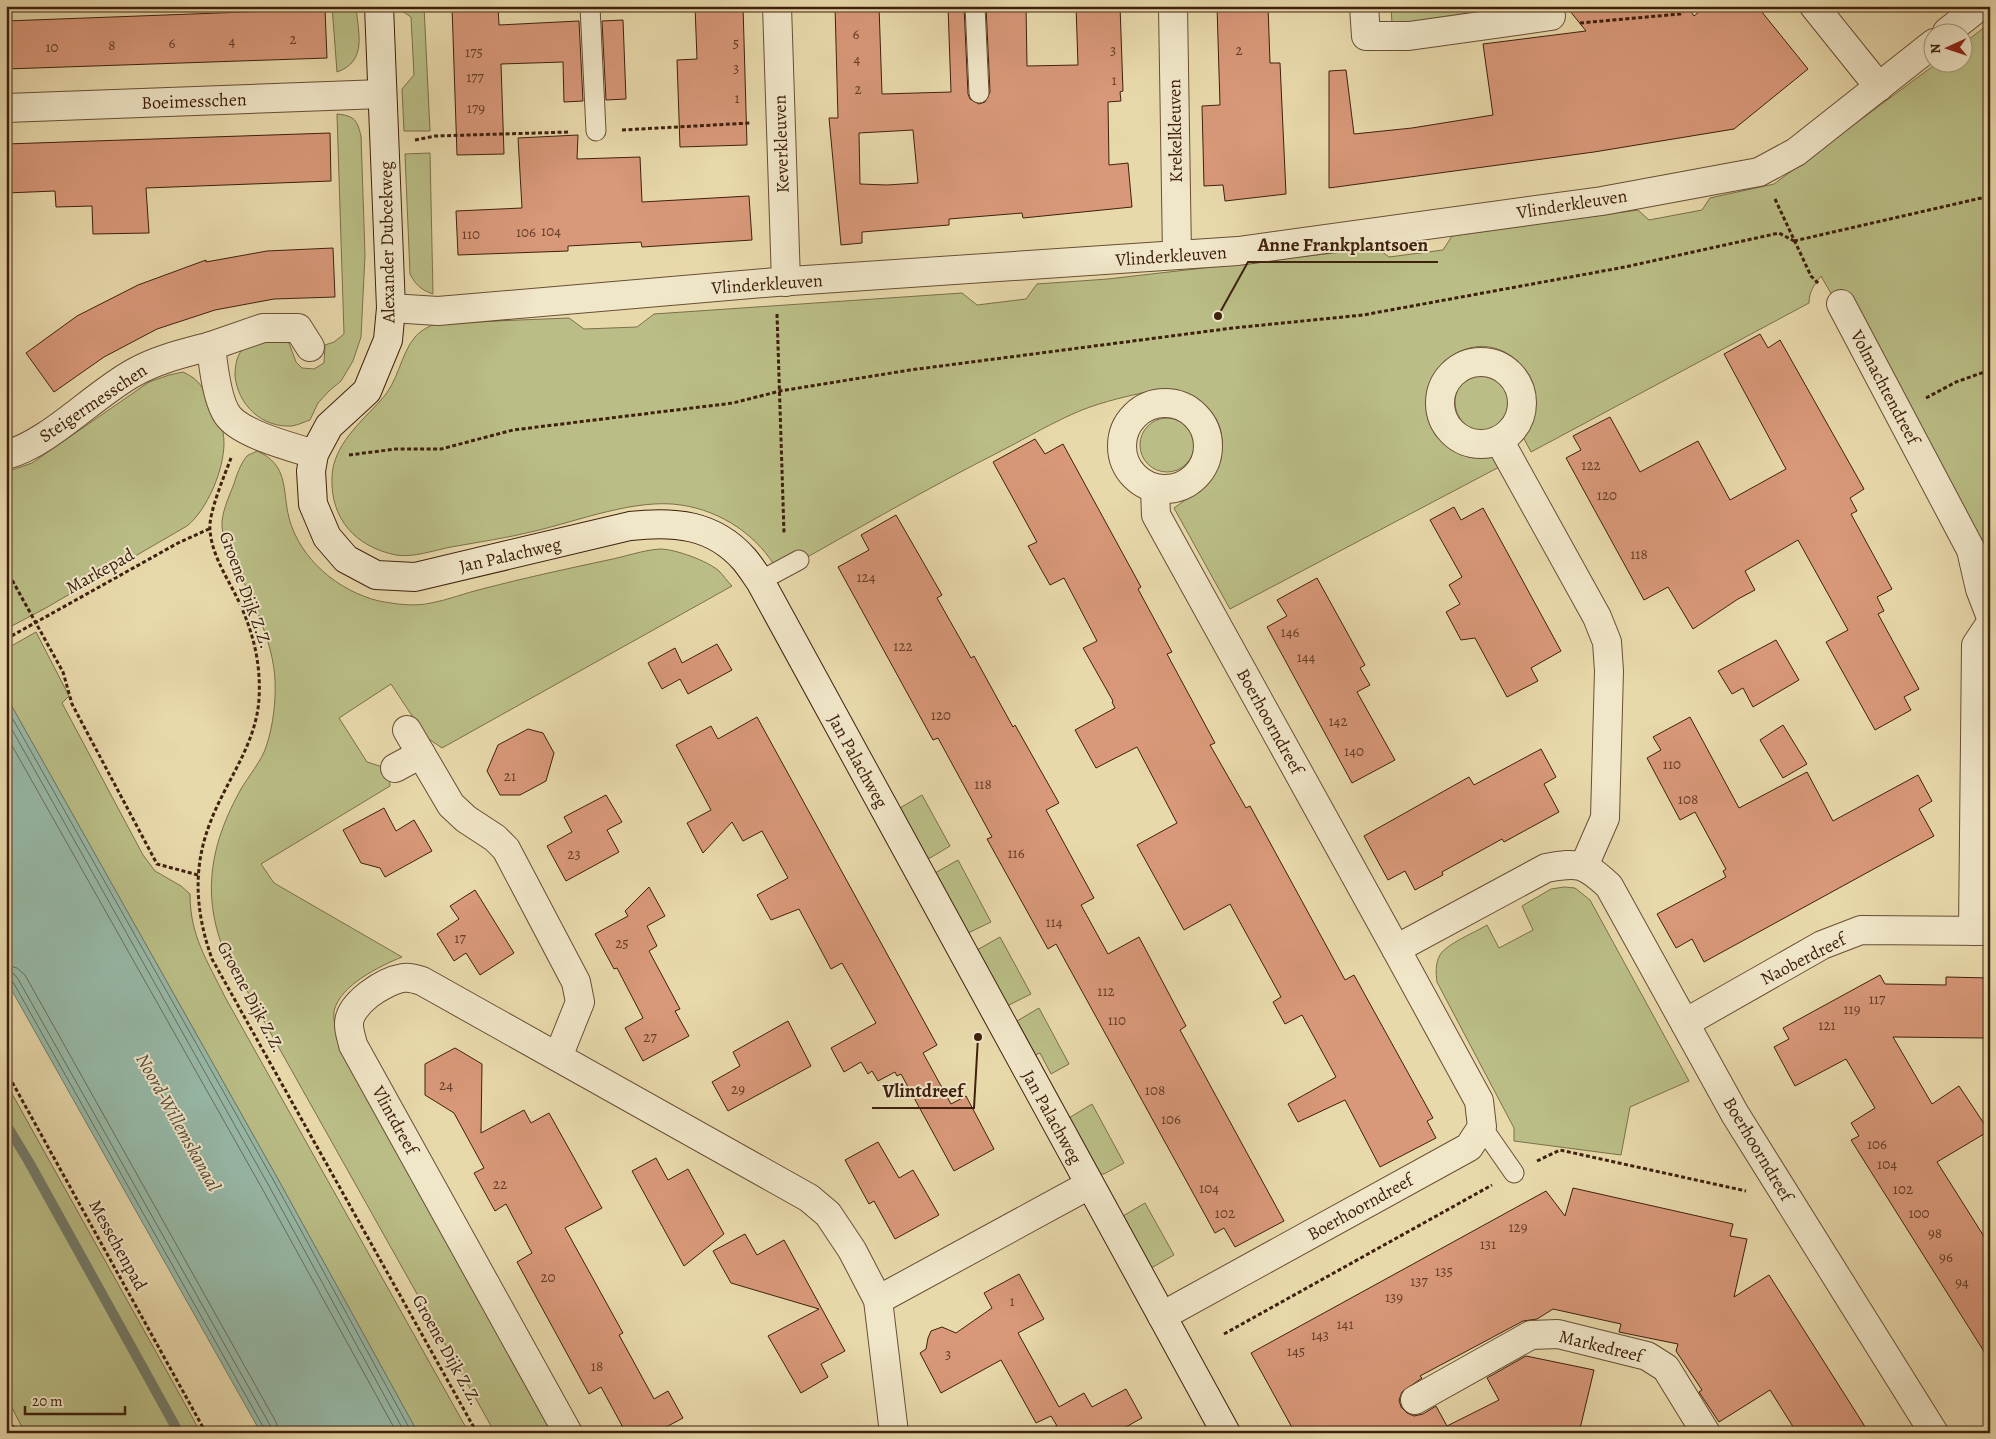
<svg xmlns="http://www.w3.org/2000/svg" width="1996" height="1439" viewBox="0 0 1996 1439" font-family="Alegreya,serif">
<style>
.green{fill:#babe86;stroke:#7c6f4a}
.water{fill:#97baa9;stroke:#747c6b}
.lines{fill:none;stroke-linecap:round;stroke-linejoin:round}
.shore{stroke:#6b6d5b;stroke-width:1}
.stream{stroke:#747c6b;stroke-width:10}
.building{fill:#d89879;stroke:#3f200d;fill-rule:evenodd}
.lane-casing{stroke:#694e34;stroke-width:21}
.street-casing{stroke:#694e34;stroke-width:30}
.secondary-casing{stroke:#3f200d;stroke-width:30}
.path{stroke:#3f200d;stroke-width:3;stroke-dasharray:4 2.5;stroke-linecap:butt}
.lane{stroke:#f0e6c8;stroke-width:19}
.street{stroke:#f0e6c8;stroke-width:28}
.secondary{stroke:#f0e6c8;stroke-width:28}
.labels{text-anchor:middle;stroke-width:4;stroke-linejoin:round;paint-order:stroke}
.number-label{font-size:15px;fill:#653e28}
.street-label{font-size:18px;fill:#3f200d;stroke:#f0e6c8}
.water-label{font-size:19px;font-style:italic;fill:#594e3c;stroke:#f0e6c8}
.leader{fill:none;stroke:#3f200d;stroke-width:2}
.callout-dot{fill:#3f200d;stroke:#f0e6c8;stroke-width:2}
.callout-label{font-size:19px;text-anchor:middle;font-weight:bold;fill:#3f200d;stroke:#f0e6c8;stroke-width:4;stroke-linejoin:round;paint-order:stroke}
</style>
<rect width="100%" height="100%" fill="#e8d9ab"/>
<filter id="stains"><feTurbulence type="fractalNoise" baseFrequency=".004" numOctaves="4"/><feColorMatrix values="0 0 0 0 .2 0 0 0 0 .09 0 0 0 0 .02 0 0 0 .5 -.17"/></filter>
<radialGradient id="worn" r=".72"><stop offset=".6" stop-color="#630" stop-opacity="0"/><stop offset="1" stop-color="#630" stop-opacity=".3"/></radialGradient>
<g class="green">
<path d="M332 6H356C358 33 368 61 337 72Z"/>
<path d="M399 6H424L430 131H404L402 89 414 75 411 17 399 9Z"/>
<path d="M1391 6H1519L1522 10 1392 24Z"/>
<path d="M1990 23V571L1821 276C1814 285 1809 292 1809 303L1531 452 1521 433C1561 384 1500 321 1451 357 1408 390 1441 462 1495 449L1503 465 1230 609 1174 508C1188 498 1204 488 1213 473 1241 428 1200 381 1152 391 1131 395 1102 402 1082 410 1055 421 1028 437 1001 451 926 489 852 532 779 573 759 536 722 511 681 505 636 498 578 521 535 531 507 538 479 542 451 547 435 550 413 558 396 555 356 547 330 519 332 477 333 445 361 422 381 400 398 383 401 353 415 337 419 332 427 327 433 325 443 321 459 323 471 322 504 321 536 319 569 318L584 329 637 327 654 314 962 293 977 305 1026 299 1037 284 1108 279 1377 248 1389 257 1443 250 1452 236 1638 210 1649 220 1702 210 1710 198 1774 184 1937 63 1964 62V43Z"/>
<path d="M337 114C355 116 357 120 361 136L365 255 361 337 353 361 341 381 329 391 318 403 310 420C304 422 298 425 292 426 262 428 238 405 235 376 235 368 236 357 242 350 245 348 252 346 256 344 267 338 277 338 289 343L296 362 302 368 314 369 324 363 325 345 334 342 344 334Z"/>
<path d="M430 153 433 294C421 290 416 285 410 274L405 154Z"/>
<path d="M183 372C199 379 203 388 211 403 218 416 224 428 224 443 224 470 207 510 187 526L44 609 6 629V472L32 463 149 382 169 375Z"/>
<circle cx="1485" cy="402" r="30"/>
<circle cx="1167" cy="445" r="27"/>
<path d="M257 451C289 465 282 489 289 518 300 559 338 591 379 601 396 604 414 607 431 603 448 600 465 593 482 589 524 578 566 569 608 560 624 557 643 550 660 549 675 549 708 561 719 571 724 576 727 581 732 586L442 748 426 737 391 684 339 718 367 762 389 769 390 786 261 864 274 883 402 957C380 966 340 985 334 1011 333 1019 336 1031 337 1039L554 1433H495L223 948C201 891 212 841 241 789 248 777 262 760 266 747 273 727 276 701 275 680 273 641 253 604 238 569 231 555 224 543 222 527 221 514 229 496 234 484 236 476 241 463 247 456 249 454 254 453 257 451Z"/>
<path d="M36 632 69 696 62 703 143 855 155 871 181 886 190 894C190 936 207 960 225 997L469 1433H418L279 1181 6 696V649Z"/>
<path d="M922 795 950 846 930 858H927L900 808Z"/>
<path d="M958 860 991 922 968 933 935 873Z"/>
<path d="M1564 887 1575 888 1590 900 1689 1081 1630 1107 1621 1155 1514 1141V1128L1437 982C1436 973 1435 964 1440 955 1446 944 1476 932 1487 925L1499 948 1533 930 1522 906 1551 889Z"/>
<path d="M1000 937 1031 994 1007 1006 977 950Z"/>
<path d="M1039 1008 1069 1064 1051 1074 1040 1053 1035 1055 1017 1021Z"/>
<path d="M6 1083 175 1386 201 1433H25L6 1396Z"/>
<path d="M1092 1104 1124 1163 1104 1174H1100L1069 1118Z"/>
<path d="M1145 1203 1174 1255 1153 1267H1151L1123 1216Z"/>
</g>
<path class="water" d="M6 696 279 1181 418 1433H261L6 980Z"/>
<g class="lines">
<g class="shore">
<path d="M6 707 275 1183 412 1433"/>
<path d="M6 719 269 1186 405 1433"/>
<path d="M6 735 263 1190 397 1433"/>
<path d="M6 965 17 968 25 975 276 1422 279 1433"/>
<path d="M6 972 14 974 18 979 270 1425 271 1433"/>
<path d="M6 979 13 982 264 1428 265 1433"/>
</g>
<path class="stream" d="M6 1124 29 1162 179 1433"/>
</g>
<g class="building">
<path d="M452 6H498L499 25 579 21 583 101 564 102 563 62 501 64 504 154 457 155Z"/>
<path d="M695 6H743L747 145 680 147 677 60 697 59Z"/>
<path d="M835 6H879L882 94 951 92 948 6H964L968 94 970 99 979 104 985 102 990 92 986 6H1026L1027 66 1078 65 1076 6H1120L1123 91 1120 92 1121 101 1108 102 1109 165 1128 163 1132 207 1023 218 1022 213 949 219V225L862 232V243L841 245 829 118H838ZM913 130 918 183 887 185 860 184 859 133Z"/>
<path d="M1217 6H1268L1270 63H1280L1286 194 1225 201 1223 185 1204 186 1202 106 1220 105Z"/>
<path d="M1566 6H1687L1694 16 1706 6H1757L1808 69 1734 129 1594 152 1329 188V71L1346 70 1354 134 1412 128 1493 115 1483 44 1586 31Z"/>
<path d="M325 9 327 58 6 69V21Z"/>
<path d="M623 20 626 99 606 100 602 21Z"/>
<path d="M330 133 331 181 146 188 149 233 93 234 92 206 56 207 55 191 6 193V144Z"/>
<path d="M578 135 577 159 640 157 642 202 749 196 752 240 642 247 641 242 568 246V251L458 255 456 211 522 208 518 138Z"/>
<path d="M333 248 335 297 274 299 215 310 157 329 104 357 54 392 26 353 77 316 138 285 206 260V262L267 251Z"/>
<path d="M1760 334 1768 348 1780 340 1864 489 1850 498 1857 511 1851 514 1892 589 1877 597 1884 611 1878 614 1919 689 1904 697 1911 710 1875 730 1826 642 1848 630 1798 540 1745 571 1755 590 1738 599 1693 629 1668 587 1644 600 1566 458 1581 450 1573 436 1610 417 1640 472 1698 441 1730 500 1786 469 1724 354Z"/>
<path d="M1035 439 1045 454 1063 444 1141 587 1138 589 1172 652 1167 654 1215 743 1210 745 1246 808 1250 806 1345 980 1354 975 1433 1118 1427 1121 1436 1138 1380 1167 1345 1100 1298 1122 1288 1104 1336 1077 1302 1015 1285 1024 1273 1002 1281 997 1230 904 1184 930 1137 845 1177 823 1137 747 1096 768 1075 730 1115 708 1112 702 1113 701 1083 648 1097 641 1064 578 1050 585 1028 546 1037 542 993 462Z"/>
<path d="M1454 507 1461 520 1483 508 1561 651 1531 668 1538 681 1507 697 1475 638 1461 640 1446 612 1460 604 1449 585 1462 577 1430 520Z"/>
<path d="M896 515 942 595 937 598 971 658 974 656 1013 727 1015 725 1059 803 1046 810 1094 898 1081 905 1108 954 1139 937 1186 1026 1180 1030 1284 1221 1235 1247 1224 1228 1215 1233 1056 944 1048 949 987 839 992 837 938 738 933 740 838 567 869 550 861 535Z"/>
<path d="M1317 578 1365 665 1360 668 1370 685 1357 692 1395 760 1352 783 1267 627 1287 616 1277 600Z"/>
<path d="M1776 640 1799 680 1753 707 1743 688 1732 694 1718 671Z"/>
<path d="M717 644 732 670 688 694 680 679 662 689 648 663 675 648 682 663Z"/>
<path d="M757 717 937 1045 923 1053 951 1104 966 1096 994 1149 954 1171 901 1074 897 1076 895 1072 878 1081 872 1071 868 1074 861 1062 844 1072 831 1048 876 1023 842 963 831 969 799 909 771 920 757 895 788 878 762 831 743 841 732 822 703 853 687 823 711 810 676 745 711 726 718 739Z"/>
<path d="M1690 717 1739 808 1807 772 1833 821 1918 775 1932 801 1919 809 1934 836 1704 962 1692 939 1676 948 1657 914 1726 877 1723 871 1726 869 1695 812 1680 820 1647 758 1661 750 1653 737Z"/>
<path d="M1783 725 1807 764 1783 778 1760 740Z"/>
<path d="M528 729 543 733 554 753 546 781 520 795H500L487 771 498 745Z"/>
<path d="M1541 749 1556 777 1544 784 1559 812 1504 842 1502 839 1442 872 1443 875 1415 890 1405 871 1388 880 1364 836 1469 777 1474 785Z"/>
<path d="M606 795 622 822 607 830 619 852 566 881 547 846 572 832 564 817Z"/>
<path d="M384 808 396 831 414 820 432 851 385 877 380 868 361 863 343 830Z"/>
<path d="M649 887 665 916 647 926 657 946 649 951 680 1009 675 1011 689 1036 643 1061 625 1028 643 1018 617 968 614 969 595 934 628 916 625 911Z"/>
<path d="M475 890 514 953 480 975 466 953 454 961 437 934 459 919 450 906Z"/>
<path d="M1880 975 1885 984 1946 985V977L1990 978V1035H1985V1038L1893 1037 1932 1104 1959 1086 1989 1131 1937 1162 1990 1246V1361L1851 1140 1859 1136 1851 1123 1875 1108 1846 1059 1795 1086 1774 1047 1789 1039 1783 1028Z"/>
<path d="M788 1021 811 1066 728 1111 712 1082 740 1066 733 1052Z"/>
<path d="M455 1048 482 1064 481 1133 524 1110 531 1123 549 1113 602 1208 565 1228 623 1333 619 1335 654 1399 668 1391 683 1418 655 1433H626L601 1387 589 1394 517 1262 532 1253 506 1204 495 1211 474 1173 484 1168 454 1113 425 1095V1064Z"/>
<path d="M878 1142 899 1178 913 1170 939 1215 895 1239 874 1201 869 1204 845 1160Z"/>
<path d="M656 1158 668 1180 688 1169 724 1234 684 1266 632 1171Z"/>
<path d="M1573 1188 1733 1224 1730 1236 1747 1239 1734 1297 1769 1275 1869 1433H1797L1770 1390 1719 1422 1699 1392 1702 1390 1676 1351 1678 1344 1619 1332 1621 1324 1553 1309 1537 1319 1523 1321 1420 1376 1422 1378 1402 1392 1399 1400 1401 1407 1407 1413 1414 1416 1423 1414 1436 1406 1447 1426 1499 1400 1487 1378 1526 1356 1594 1370 1579 1433H1295L1251 1353 1546 1191 1565 1216Z"/>
<path d="M745 1234 757 1255 784 1240 845 1351 821 1364 828 1377 801 1393 768 1336 819 1309 731 1283 713 1251Z"/>
<path d="M1019 1274 1044 1319 1018 1333 1059 1407 1084 1393 1092 1407 1126 1389 1142 1418 1115 1433H1045L1057 1426 1051 1416 1036 1423 1001 1360 941 1393 920 1353 926 1349 928 1338 931 1331 942 1327 956 1333 992 1308 984 1293Z"/>
</g>
<g class="lines">
<defs>
<g id="lane">
<path d="M590 6 596 131"/>
<path d="M975 6 979 93"/>
<path d="M760 581 799 560"/>
<path d="M1482 1127 1514 1173"/>
</g>
<g id="street">
<path d="M777 6 786 282"/>
<path d="M1173 6 1177 255"/>
<path d="M1364 6 1366 36H1409L1551 16 1543 6"/>
<path d="M1814 6 1879 87"/>
<path d="M1947 32 1980 6"/>
<path d="M6 108 382 94"/>
<path d="M1841 304 1971 550 1980 589 1990 615"/>
<path d="M391 308 438 311 776 282 1238 251 1602 201 1759 172 1796 152 1934 43"/>
<path d="M211 346 263 328H298L310 347"/>
<circle cx="1481" cy="403" r="41"/>
<circle cx="1165" cy="446" r="43"/>
<path d="M1499 440 1597 617 1607 642 1609 671 1605 818 1584 866"/>
<path d="M6 455C50 443 94 394 135 372 158 359 185 353 211 346 213 364 217 403 229 417 244 435 292 447 314 454"/>
<path d="M1155 489 1156 515 1396 949"/>
<path d="M407 730 451 805 466 819 495 838 506 849 576 982 580 1002 558 1057"/>
<path d="M395 768 421 754"/>
<path d="M1973 931 1976 645 1990 624"/>
<path d="M1685 1023 1822 945 1861 930 1990 931"/>
<path d="M878 1300 1089 1185"/>
<path d="M1162 1316 1469 1147 1482 1127 1479 1101 1396 949 1546 868C1579 862 1584 863 1609 886L1735 1114 1934 1433"/>
<path d="M1415 1400 1531 1335 1558 1334 1647 1356 1666 1368 1706 1433"/>
<path d="M568 1433 353 1045C352 1039 349 1032 349 1025 348 1004 384 981 403 978 409 977 416 979 422 981L809 1198 828 1214 852 1250 878 1300 894 1433"/>
</g>
<path id="secondary" d="M379 6 391 308 388 340 367 391 329 426 314 454 311 471 313 504 327 537 346 559 376 575 415 577 630 526C674 521 713 524 744 559 750 566 755 574 760 581L1226 1433"/>
</defs>
<use href="#lane" class="lane-casing"/>
<use href="#street" class="street-casing"/>
<use href="#secondary" class="secondary-casing"/>
<g class="path">
<path d="M1580 23 1680 14 1690 6"/>
<path d="M622 130 750 123"/>
<path d="M415 140 435 136 570 132"/>
<path d="M1775 199 1811 276 1819 284"/>
<path d="M1794 241 1990 196"/>
<path d="M777 314 784 533"/>
<path d="M1926 398 1956 382 1990 370"/>
<path d="M349 455 396 449H441L513 430 733 403 780 391 910 370 1233 328 1363 315 1625 267 1779 233 1794 241"/>
<path d="M231 458C225 474 208 514 210 530 212 557 229 580 240 604 254 635 261 665 259 699 256 744 228 778 212 818 192 866 195 911 212 959L477 1433"/>
<path d="M6 569 63 672 72 704 157 864 198 875"/>
<path d="M6 639 178 543 209 529"/>
<path d="M6 1071 206 1433"/>
<path d="M1537 1161 1560 1150 1746 1191"/>
<path d="M1224 1334 1492 1185"/>
<path d="M6 1414 16 1433"/>
</g>
<use href="#lane" class="lane"/>
<use href="#street" class="street"/>
<use href="#secondary" class="secondary"/>
</g>
<g class="labels">
<g class="number-label">
<text x="856" y="39">6</text>
<text x="293" y="44">2</text>
<text x="232" y="46">4</text>
<text x="172" y="48">6</text>
<text x="736" y="48">5</text>
<text x="112" y="50">8</text>
<text x="52" y="52">10</text>
<text x="1113" y="55">3</text>
<text x="1239" y="55">2</text>
<text x="474" y="57">175</text>
<text x="857" y="64">4</text>
<text x="736" y="73">3</text>
<text x="475" y="82">177</text>
<text x="1114" y="85">1</text>
<text x="858" y="94">2</text>
<text x="737" y="103">1</text>
<text x="476" y="113">179</text>
<text x="551" y="236">104</text>
<text x="526" y="237">106</text>
<text x="471" y="239">110</text>
<text x="1591" y="470">122</text>
<text x="1607" y="500">120</text>
<text x="1639" y="559">118</text>
<text x="866" y="582">124</text>
<text x="1290" y="637">146</text>
<text x="903" y="651">122</text>
<text x="1306" y="662">144</text>
<text x="941" y="720">120</text>
<text x="1338" y="726">142</text>
<text x="1354" y="756">140</text>
<text x="1672" y="769">110</text>
<text x="510" y="781">21</text>
<text x="983" y="789">118</text>
<text x="1688" y="804">108</text>
<text x="1016" y="858">116</text>
<text x="574" y="859">23</text>
<text x="1054" y="927">114</text>
<text x="460" y="943">17</text>
<text x="622" y="948">25</text>
<text x="1106" y="996">112</text>
<text x="1877" y="1004">117</text>
<text x="1852" y="1014">119</text>
<text x="1117" y="1025">110</text>
<text x="1827" y="1030">121</text>
<text x="650" y="1042">27</text>
<text x="446" y="1090">24</text>
<text x="738" y="1094">29</text>
<text x="1155" y="1095">108</text>
<text x="1171" y="1124">106</text>
<text x="1877" y="1149">106</text>
<text x="1887" y="1169">104</text>
<text x="500" y="1189">22</text>
<text x="1209" y="1193">104</text>
<text x="1903" y="1194">102</text>
<text x="1225" y="1218">102</text>
<text x="1919" y="1218">100</text>
<text x="1518" y="1232">129</text>
<text x="1935" y="1238">98</text>
<text x="1488" y="1249">131</text>
<text x="1946" y="1262">96</text>
<text x="1444" y="1276">135</text>
<text x="548" y="1282">20</text>
<text x="1419" y="1286">137</text>
<text x="1962" y="1287">94</text>
<text x="1394" y="1302">139</text>
<text x="1012" y="1306">1</text>
<text x="1345" y="1329">141</text>
<text x="1320" y="1340">143</text>
<text x="1296" y="1356">145</text>
<text x="948" y="1359">3</text>
<text x="597" y="1371">18</text>
</g>
<g class="street-label">
<text transform="translate(194 101) rotate(-2)" y="6">Boeimesschen</text>
<text transform="translate(1175 131) rotate(-91)" y="6">Krekelkleuven</text>
<text transform="translate(781 144) rotate(-92)" y="6">Keverkleuven</text>
<text transform="translate(1572 204) rotate(-9)" y="6">Vlinderkleuven</text>
<text transform="translate(387 242) rotate(-91)" y="6">Alexander Dubcekweg</text>
<text transform="translate(1171 256) rotate(-4)" y="6">Vlinderkleuven</text>
<text transform="translate(767 284) rotate(-4)" y="6">Vlinderkleuven</text>
<text transform="translate(1885 387) rotate(62)" y="6">Volmachtendreef</text>
<text transform="translate(93 403) rotate(-34)" y="6">Steigermesschen</text>
<text transform="translate(510 555) rotate(-13)" y="6">Jan Palachweg</text>
<text transform="translate(100 571) rotate(-29)" y="6">Markepad</text>
<text transform="translate(246 590) rotate(70)" y="6">Groene Dijk Z.Z.</text>
<text transform="translate(1270 721) rotate(61)" y="6">Boerhoorndreef</text>
<text transform="translate(858 761) rotate(61)" y="6">Jan Palachweg</text>
<text transform="translate(1803 959) rotate(-27)" y="6">Naoberdreef</text>
<text transform="translate(251 997) rotate(62)" y="6">Groene Dijk Z.Z.</text>
<text transform="translate(1052 1117) rotate(61)" y="6">Jan Palachweg</text>
<text transform="translate(395 1120) rotate(61)" y="6">Vlintdreef</text>
<text transform="translate(1758 1149) rotate(59)" y="6">Boerhoorndreef</text>
<text transform="translate(1360 1207) rotate(-29)" y="6">Boerhoorndreef</text>
<text transform="translate(118 1245) rotate(61)" y="6">Messchenpad</text>
<text transform="translate(1601 1346) rotate(14)" y="6">Markedreef</text>
<text transform="translate(447 1350) rotate(61)" y="6">Groene Dijk Z.Z.</text>
</g>
<g class="water-label">
<text transform="translate(179 1122) rotate(61)" y="7">Noord-Willemskanaal</text>
</g>
</g>
<path class="leader" d="M1218 316L1248 262H1438M978 1037L974 1108H872"/>
<g class="callout-dot">
<circle cx="1218" cy="316" r="5"/>
<circle cx="978" cy="1037" r="5"/>
</g>
<g class="callout-label">
<text x="1343" y="251">Anne Frankplantsoen</text>
<text x="923" y="1097">Vlintdreef</text>
</g>
<rect width="1996" height="1439" fill="none" stroke="#e8d9ab" stroke-width="25"/>
<rect x="8" y="8" width="1981" height="1424" fill="none" stroke="#3f200d" stroke-width="2.5"/>
<rect x="12" y="12" width="1971" height="1414" fill="none" stroke="#3f200d"/>
<g transform="translate(1948 48) rotate(267)"><circle r="24" fill="#f0e6c8" stroke="#a9977d"/>
<path d="M0-4L9 19L0 12L-9 19Z" fill="#8f2418"/>
<text y="-8" font-size="14" font-weight="bold" text-anchor="middle" fill="#3f200d">N</text>
</g>
<path d="M25 1406v8h100v-8" fill="none" stroke="#3f200d" stroke-width="2.5"/>
<text x="32" y="1406" font-size="15" fill="#3f200d" stroke="#f0e6c8" stroke-width="4" paint-order="stroke">20 m</text>
<rect width="100%" height="100%" filter="url(#stains)"/>
<rect width="100%" height="100%" fill="url(#worn)"/>
</svg>
